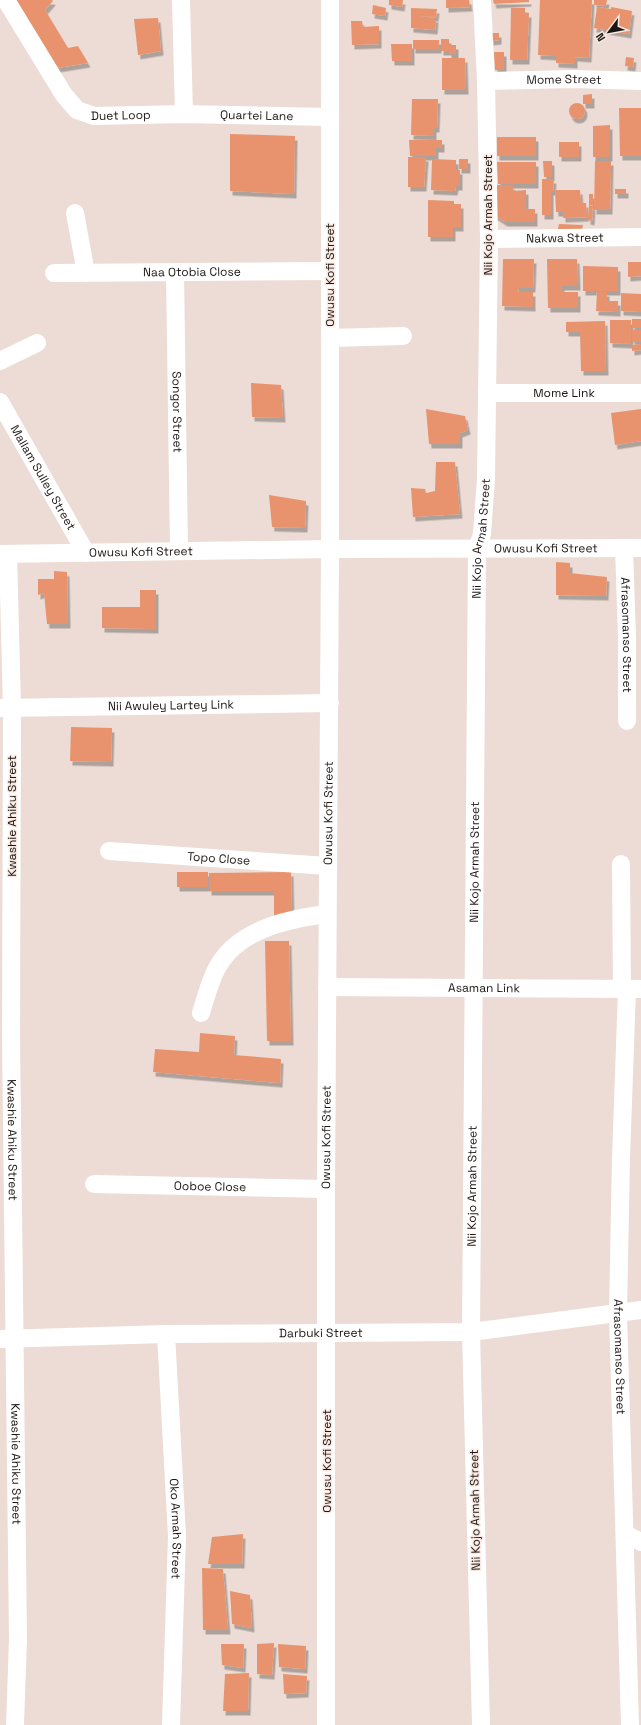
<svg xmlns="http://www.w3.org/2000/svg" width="641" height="1725" viewBox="0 0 641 1725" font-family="'Space Grotesk',sans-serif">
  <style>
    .building { fill: #e8936d; filter: url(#shadow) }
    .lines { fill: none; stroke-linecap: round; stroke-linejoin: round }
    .minor { stroke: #fff; stroke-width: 18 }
    .labels { text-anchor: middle; stroke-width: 3; stroke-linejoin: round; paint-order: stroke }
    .street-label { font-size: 12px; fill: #1b1613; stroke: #f9e9e2 }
  </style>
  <defs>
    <filter id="shadow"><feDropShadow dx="2.5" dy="4.5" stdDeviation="0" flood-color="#0004"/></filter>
  </defs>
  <rect width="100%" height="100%" fill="#ecdcd5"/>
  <g class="building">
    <path d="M16,0H52L53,1L45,10L68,48L78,46L88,63L57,68Z"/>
    <path d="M389,0H403L402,7L389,5Z"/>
    <path d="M446,0H469L470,7L446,8Z"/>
    <path d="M493,0H529V2L494,4Z"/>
    <path d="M540,0H592L589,58L575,57V64L556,63V56L538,55Z"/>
    <path d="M594,0H607L606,6L594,5Z"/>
    <path d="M373,5L386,8L385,16L372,14Z"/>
    <path d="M597,7L611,9V7L632,11L629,34L594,28Z"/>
    <path d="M411,8L437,9L436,17L418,16L436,18L435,30L411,28Z"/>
    <path d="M511,8H525V13H529L527,60H510Z"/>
    <path d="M158,18L161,51L138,55L134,19Z"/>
    <path d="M351,21H362L363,27L379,26V44L352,45Z"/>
    <path d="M491,33H499V40L491,41Z"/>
    <path d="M441,39H449V45H456V54H449V51H441Z"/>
    <rect x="413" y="40" width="26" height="9"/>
    <path d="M391,44H412V61H392Z"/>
    <path d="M494,52H504V70H495Z"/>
    <path d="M626,57L634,58L633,67L625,66Z"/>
    <path d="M442,58H465L466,90H442Z"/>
    <path d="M592,94V104H583V95Z"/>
    <path d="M412,99H438L437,128H434V136L411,135Z"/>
    <circle cx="577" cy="111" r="8"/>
    <path d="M619,108H641V156H620Z"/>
    <path d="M610,125V157H593V126Z"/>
    <path d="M230,134L295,136L294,194L230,191Z"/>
    <rect x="497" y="137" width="39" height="19"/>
    <path d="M409,140H442V148H436V156H410Z"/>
    <rect x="559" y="142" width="20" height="15"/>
    <path d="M408,157H426L424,187H408Z"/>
    <path d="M432,159L456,160V170H460V186H456L455,191L431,190Z"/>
    <rect x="459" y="159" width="9" height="10"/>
    <path d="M543,161H552V177H544Z"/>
    <path d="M595,161H611L610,210H594Z"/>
    <path d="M497,162H536V184H498Z"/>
    <path d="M542,179H554L553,191H551V215H542Z"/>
    <path d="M494,185H513V191L526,190V209H535V222H505L494,215Z"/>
    <rect x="615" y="189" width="11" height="5"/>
    <path d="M555,190H580L581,203H586L587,217L563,218V212H556Z"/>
    <rect x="589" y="194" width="4" height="11"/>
    <path d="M428,200L454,201V204H461V227H453V237H428Z"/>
    <path d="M589,205L593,206L592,221L588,220Z"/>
    <path d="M559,224L583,225L582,230L558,229Z"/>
    <path d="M503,259H534L533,288H519L518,292H533V307L502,306Z"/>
    <path d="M547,259H577L578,286H562V292H578V308H548Z"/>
    <path d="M628,262H641V276L628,277Z"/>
    <path d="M583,266L618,267V291H583Z"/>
    <path d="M597,292H607V301H618V312L596,311Z"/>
    <path d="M621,293L641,294V312L621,311Z"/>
    <rect x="632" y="319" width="9" height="9"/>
    <path d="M610,320H631V344L610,343Z"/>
    <path d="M605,321L606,371H581L580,332H566V322Z"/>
    <rect x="632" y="330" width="9" height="12"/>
    <path d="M641,344V350L632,351V345Z"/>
    <path d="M251,383L281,385L283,418L252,417Z"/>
    <path d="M426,409L465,416L468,430L460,433V444H429Z"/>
    <path d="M641,409V441L615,445L611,413Z"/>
    <path d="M436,462H455L460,514L413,517L411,488L425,489L426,493L435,491Z"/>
    <path d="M269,495L306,501L305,528L272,527Z"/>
    <path d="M556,562L570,563V573L607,577L606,596L556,595Z"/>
    <path d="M54,571L67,572L68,624H47L44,593L38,595V579H54Z"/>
    <path d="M140,590H156V629L102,628V607H140Z"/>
    <path d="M71,727L112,728L111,762L70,761Z"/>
    <rect x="177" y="872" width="31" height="15"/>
    <path d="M291,872L292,915L274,916V891H209V873Z"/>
    <path d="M265,941H289L291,1041H267Z"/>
    <path d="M200,1033L235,1036L234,1055L281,1059L280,1083L153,1072L155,1049L199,1052Z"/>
    <path d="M243,1534L242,1564H208L212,1537Z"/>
    <path d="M202,1568L223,1569L228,1630H203Z"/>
    <path d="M230,1591L250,1595L252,1628L232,1624Z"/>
    <path d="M274,1643L272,1675L257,1674V1644Z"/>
    <path d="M221,1644H244L243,1668L222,1665Z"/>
    <path d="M278,1644L306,1646L305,1669L279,1667Z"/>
    <path d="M249,1673L248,1711H223L225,1674Z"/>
    <path d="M283,1674L307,1676L306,1693L284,1694Z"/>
  </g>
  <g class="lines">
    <g class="minor">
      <path id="s1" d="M6,0L64,95L77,110L94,116L184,114L330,117"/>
      <path d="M181,0L184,114"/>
      <path id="s2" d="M486,81L574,79L641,81"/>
      <path d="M75,213L86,273"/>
      <path id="s3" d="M489,239L641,237"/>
      <path id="s4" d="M54,273L330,271"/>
      <path id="s5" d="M175,273L179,551"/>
      <path d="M330,338L403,336"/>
      <path d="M0,361L37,343"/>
      <path id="s6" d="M487,393H641"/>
      <path id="s7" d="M0,402L86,553"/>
      <path id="s8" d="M624,548L627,637V721"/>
      <path id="s9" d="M0,554L330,549L641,548"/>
      <path id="s10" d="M8,554L12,708L11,1037L18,1639L15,1725"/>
      <path id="s11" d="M1,708L330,703"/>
      <path id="s12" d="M109,851L328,866"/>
      <path d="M621,864L622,989"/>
      <path id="s13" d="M327,987L641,989"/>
      <path id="s14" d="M627,989L621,1158L618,1313L630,1725"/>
      <path d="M201,1013C205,999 209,985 215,972C234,930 287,919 327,914"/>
      <path id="s15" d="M94,1184L326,1189"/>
      <path id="s16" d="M166,1334L177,1536L171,1725"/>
      <path id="s17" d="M0,1339L166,1334L471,1332L641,1310"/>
      <path d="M625,1534L641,1542"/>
      <path id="s18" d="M326,1725V1189L330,549V0"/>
      <path id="s19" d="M481,1725L471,1332L477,549L482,534L486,479L489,239L486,81L482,0"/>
    </g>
  </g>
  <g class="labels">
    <g class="street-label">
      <text dy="4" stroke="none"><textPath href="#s2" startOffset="78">Mome Street</textPath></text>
      <text dy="4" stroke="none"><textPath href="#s1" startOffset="176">Duet Loop</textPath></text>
      <text dy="4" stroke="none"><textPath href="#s1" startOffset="312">Quartei Lane</textPath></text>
      <text transform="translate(488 215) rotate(-90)" y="4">Nii Kojo Armah Street</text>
      <text dy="4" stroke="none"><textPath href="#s3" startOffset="76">Nakwa Street</textPath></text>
      <text dy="4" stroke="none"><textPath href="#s4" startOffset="138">Naa Otobia Close</textPath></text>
      <text transform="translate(330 275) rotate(-90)" y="4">Owusu Kofi Street</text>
      <text dy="4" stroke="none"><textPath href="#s6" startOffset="77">Mome Link</textPath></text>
      <text dy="4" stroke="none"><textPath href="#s5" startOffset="139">Songor Street</textPath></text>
      <text dy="4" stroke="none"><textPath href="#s7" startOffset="87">Mallam Sulley Street</textPath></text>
      <text dy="4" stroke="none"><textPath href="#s19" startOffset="1187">Nii Kojo Armah Street</textPath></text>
      <text dy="4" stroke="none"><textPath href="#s9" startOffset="546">Owusu Kofi Street</textPath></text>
      <text dy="4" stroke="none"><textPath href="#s9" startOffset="141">Owusu Kofi Street</textPath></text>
      <text dy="4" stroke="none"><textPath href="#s8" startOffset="87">Afrasomanso Street</textPath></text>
      <text dy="4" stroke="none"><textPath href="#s11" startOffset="170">Nii Awuley Lartey Link</textPath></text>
      <text dy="4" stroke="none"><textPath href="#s18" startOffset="912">Owusu Kofi Street</textPath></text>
      <text transform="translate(12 816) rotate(-90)" y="4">Kwashie Ahiku Street</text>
      <text dy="4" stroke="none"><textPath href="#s12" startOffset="110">Topo Close</textPath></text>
      <text dy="4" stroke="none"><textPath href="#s19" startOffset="863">Nii Kojo Armah Street</textPath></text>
      <text dy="4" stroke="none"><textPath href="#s13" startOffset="157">Asaman Link</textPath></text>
      <text dy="4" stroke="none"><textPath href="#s18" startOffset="588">Owusu Kofi Street</textPath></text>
      <text dy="4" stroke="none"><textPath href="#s10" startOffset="586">Kwashie Ahiku Street</textPath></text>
      <text dy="4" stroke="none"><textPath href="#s19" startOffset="539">Nii Kojo Armah Street</textPath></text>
      <text dy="4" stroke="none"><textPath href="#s15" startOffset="116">Ooboe Close</textPath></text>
      <text dy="4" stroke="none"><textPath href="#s17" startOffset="321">Darbuki Street</textPath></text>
      <text dy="4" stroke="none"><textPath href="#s14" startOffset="368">Afrasomanso Street</textPath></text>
      <text transform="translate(327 1461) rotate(-90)" y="4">Owusu Kofi Street</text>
      <text dy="4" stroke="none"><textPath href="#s10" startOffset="910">Kwashie Ahiku Street</textPath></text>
      <text transform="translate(475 1510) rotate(-91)" y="4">Nii Kojo Armah Street</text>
      <text dy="4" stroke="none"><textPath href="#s16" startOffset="195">Oko Armah Street</textPath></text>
    </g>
  </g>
  <g transform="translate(609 32) rotate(238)" stroke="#f9e9e2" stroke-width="3" paint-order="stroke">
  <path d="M0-3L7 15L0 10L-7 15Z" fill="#1b1613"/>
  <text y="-6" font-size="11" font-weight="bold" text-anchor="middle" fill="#1b1613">N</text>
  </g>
</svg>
